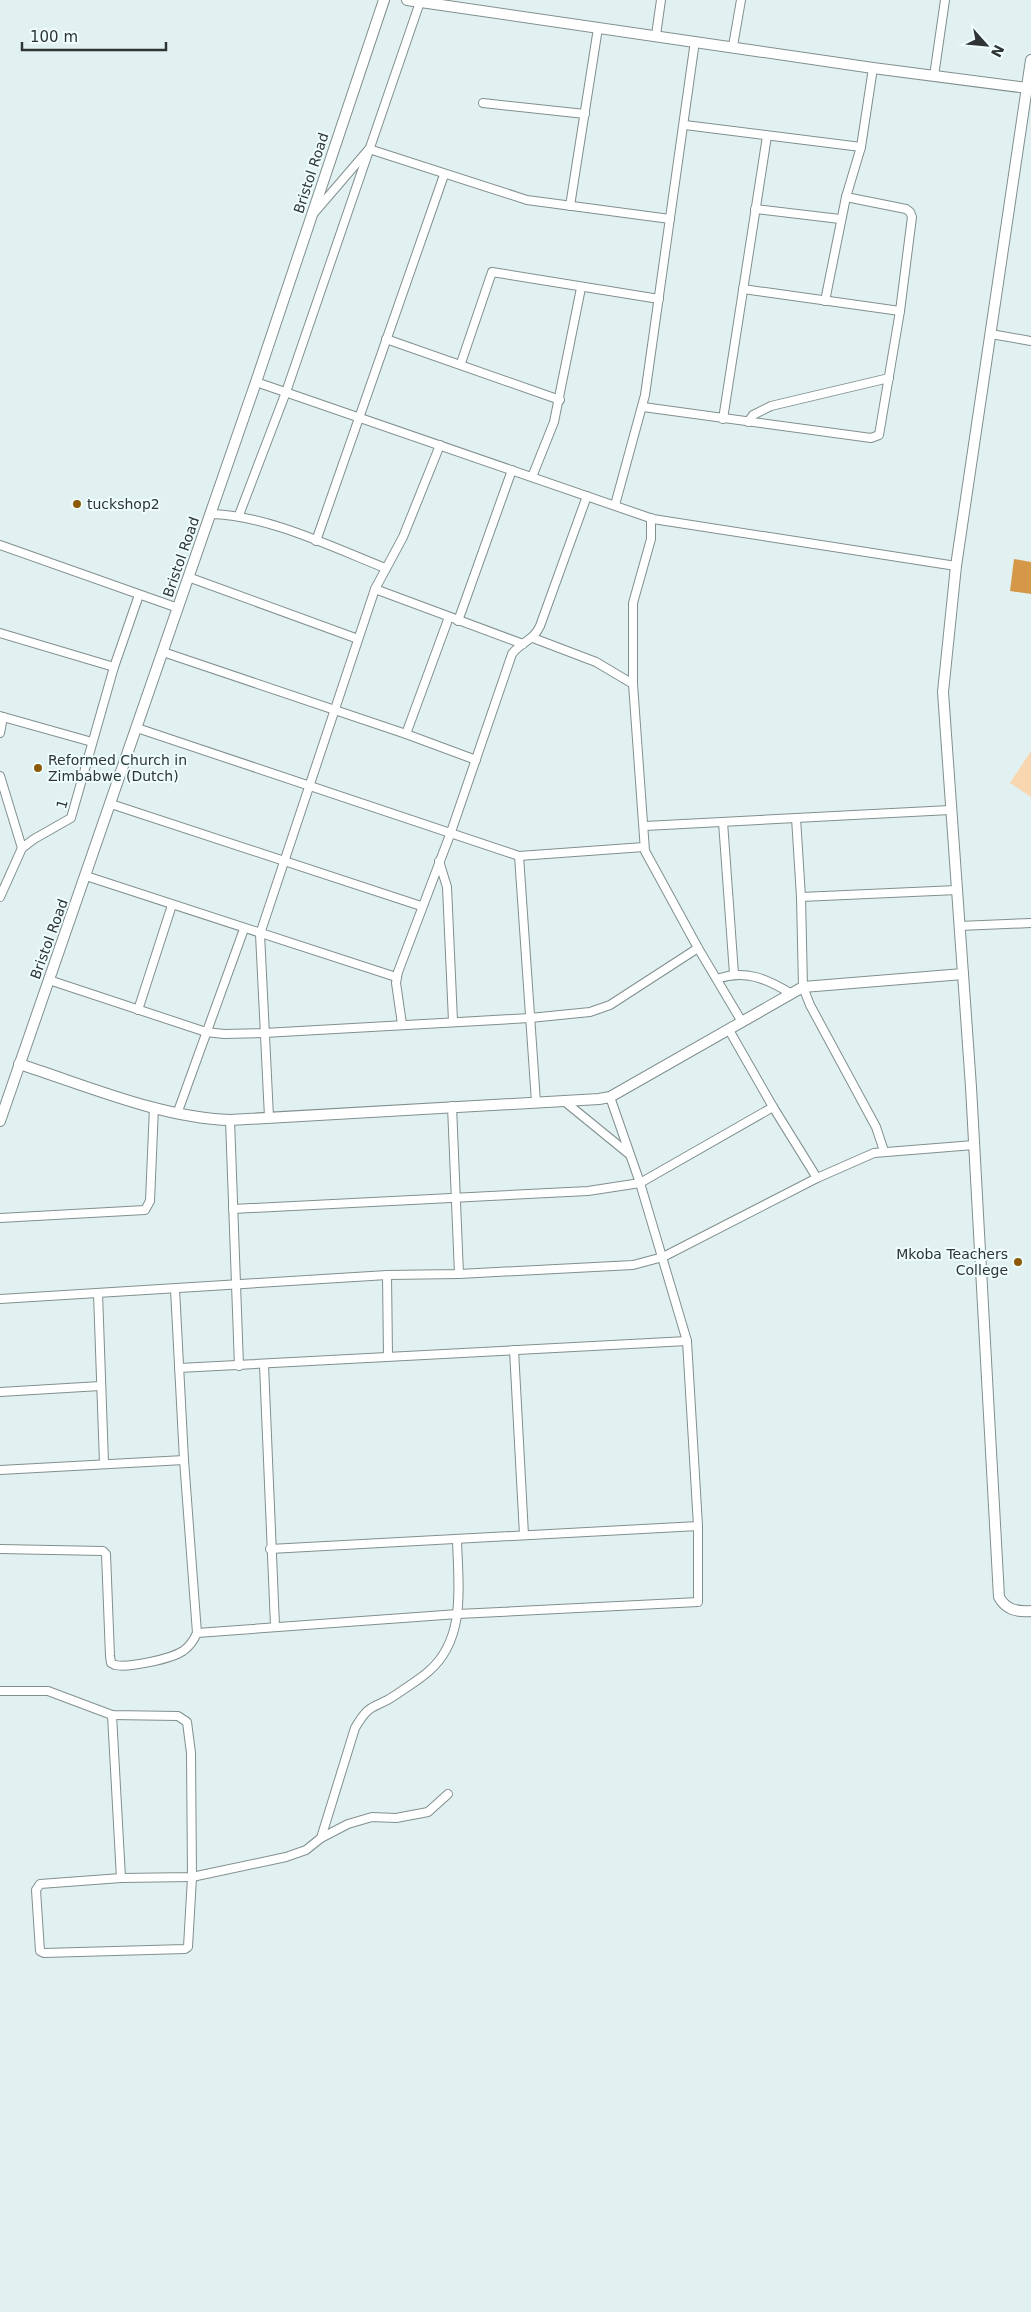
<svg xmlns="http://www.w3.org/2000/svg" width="1031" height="2312" viewBox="0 0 1031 2312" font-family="'DejaVu Sans',sans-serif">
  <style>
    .green { fill: #f8d6af }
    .water { fill: #d59748 }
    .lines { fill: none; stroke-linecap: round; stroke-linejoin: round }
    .minor-casing { stroke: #818f8f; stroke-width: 10 }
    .tertiary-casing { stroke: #818f8f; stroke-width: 12 }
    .minor { stroke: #fff; stroke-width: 8 }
    .tertiary { stroke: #fff; stroke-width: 10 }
    .poi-dot { fill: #8d5b07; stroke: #eefdfd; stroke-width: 2 }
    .labels { text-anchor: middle; stroke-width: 4; stroke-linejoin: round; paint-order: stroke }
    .street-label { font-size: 14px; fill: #2f3434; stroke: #eefdfd }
    .poi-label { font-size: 14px; fill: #2f3434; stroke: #eefdfd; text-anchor: start }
  </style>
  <rect width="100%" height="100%" fill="#e1f0f0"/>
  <path class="green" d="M1031,751V797L1010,783Z"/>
  <path class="water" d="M1014,559L1031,562V594L1010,591Z"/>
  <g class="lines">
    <g class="minor-casing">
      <g id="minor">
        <path d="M656,35L661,0"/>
        <path d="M733,46L741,0"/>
        <path d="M934,76L945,0"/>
        <path d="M483,103L585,114"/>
        <path d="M685,125L861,147"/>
        <path d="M570,206L598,28"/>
        <path d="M755,209L840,219"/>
        <path d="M314,213L369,149L527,200L670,219"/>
        <path d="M743,289L900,311"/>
        <path d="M825,301L846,197"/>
        <path d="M991,334L1031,341"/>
        <path d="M386,339L560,400"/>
        <path d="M461,363L492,272L659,299"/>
        <path d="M256,382L653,519L956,566"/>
        <path d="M643,407L871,438L879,435L900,311L912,217L910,212L906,209L846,197L861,147L873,68"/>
        <path d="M723,419L767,136"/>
        <path d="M748,422L753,415L771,406L889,378"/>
        <path d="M532,477L554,422L581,288"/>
        <path d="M615,505L645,395L695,41"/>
        <path d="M210,514C267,515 332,547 385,568"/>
        <path d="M239,515L286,392L420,2"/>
        <path d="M651,518V539L633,603V684L645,851L698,948L742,1022"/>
        <path d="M316,541L444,175"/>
        <path d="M0,545L178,608"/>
        <path d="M188,577L358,639"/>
        <path d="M375,589L523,644"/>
        <path d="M449,617L406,734L476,760"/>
        <path d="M458,621L512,470"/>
        <path d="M0,633L114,667"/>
        <path d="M533,638L596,662L633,684"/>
        <path d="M163,652L406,734"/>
        <path d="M0,716L92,742"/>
        <path d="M137,728L519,856L644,847"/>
        <path d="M0,733L3,717"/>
        <path d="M0,776L22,848L0,897"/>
        <path d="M111,804L421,906"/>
        <path d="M796,818L801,897L803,987L810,1005L876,1127L884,1151"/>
        <path d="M723,822L734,974"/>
        <path d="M645,826L950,810"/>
        <path d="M22,848L34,839L71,818L114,667L139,595"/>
        <path d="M519,856L536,1102"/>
        <path d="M439,861L447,887L453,1021"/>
        <path d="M86,876L396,977"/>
        <path d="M801,897L957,890"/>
        <path d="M959,926L1031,923"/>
        <path d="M717,979C745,969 767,979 790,993"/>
        <path d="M49,980L206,1032L224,1034L264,1033L530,1018L590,1012L610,1005L698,948"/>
        <path d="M138,1010L172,905"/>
        <path d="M402,1024L396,983L398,972L451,832L512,654C521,642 534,640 540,626L587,496"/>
        <path d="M729,1030L773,1107L817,1178"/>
        <path d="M564,1101L629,1154"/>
        <path d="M452,1106L459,1274"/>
        <path d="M177,1114L244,929"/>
        <path d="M269,1117L260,934L375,589L403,537L440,445"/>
        <path d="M230,1120L239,1366"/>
        <path d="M233,1209L588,1191L640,1183L773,1107"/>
        <path d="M0,1218L145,1210L150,1201L154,1107"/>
        <path d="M387,1275L388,1356"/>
        <path d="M98,1293L104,1463"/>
        <path d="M0,1299L387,1275L459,1274L633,1265L663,1257L817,1178L874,1153L974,1145"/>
        <path d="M514,1350L524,1535"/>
        <path d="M264,1365L275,1626"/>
        <path d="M179,1368L687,1341"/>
        <path d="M0,1392L100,1386"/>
        <path d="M0,1470L184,1460"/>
        <path d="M0,1549L103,1551L106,1554L110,1656L111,1663L115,1665C128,1668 171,1659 183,1651C190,1646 194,1640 197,1633L184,1460L175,1289"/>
        <path d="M270,1549L698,1526"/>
        <path d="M197,1633L458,1614L698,1602V1526L687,1341L640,1183L610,1097"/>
        <path d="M0,1691H48L112,1715L178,1716L187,1722L191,1753L192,1877L188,1947L185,1949L44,1953L40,1951L36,1890L40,1884L121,1878"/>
        <path d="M112,1715L121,1878L192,1877L286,1857L306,1850L321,1838L355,1728C371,1700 375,1710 397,1694C408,1686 419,1680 429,1671C467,1638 458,1584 457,1539"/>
        <path d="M321,1838L348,1824L372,1817L396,1818L428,1812L448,1794"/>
      </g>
    </g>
    <g class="tertiary-casing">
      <g id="tertiary">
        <path d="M407,0L873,68L1027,88"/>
        <path d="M1031,60L956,566L943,692L971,1087L999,1597C1006,1610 1017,1612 1031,1611"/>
        <path d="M19,1064C85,1085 161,1118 230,1120L599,1099L610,1097L803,987L963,974"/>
        <path d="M0,1121L256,382L384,0"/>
      </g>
    </g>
    <use href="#minor" class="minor"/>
    <use href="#tertiary" class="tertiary"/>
  </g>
  <g class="poi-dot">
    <circle cx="77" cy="504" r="5"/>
    <circle cx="38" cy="768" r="5"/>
    <circle cx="1018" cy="1262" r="5"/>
  </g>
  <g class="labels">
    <g class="street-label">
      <text transform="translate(311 173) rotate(-72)" y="5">Bristol Road</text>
      <text transform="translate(181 557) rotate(-71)" y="5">Bristol Road</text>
      <text transform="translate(62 804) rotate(-74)" y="5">1</text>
      <text transform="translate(49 939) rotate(-70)" y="5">Bristol Road</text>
    </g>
    <g class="poi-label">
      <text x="87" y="509">tuckshop2</text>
      <text x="48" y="765">Reformed Church in<tspan x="48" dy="16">Zimbabwe (Dutch)</tspan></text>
      <text x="1008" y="1259" text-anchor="end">Mkoba Teachers<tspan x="1008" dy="16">College</tspan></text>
    </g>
  </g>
  <g transform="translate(986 45) rotate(117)" stroke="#eefdfd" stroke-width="4" paint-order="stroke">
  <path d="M0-4L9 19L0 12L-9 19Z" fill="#2f3434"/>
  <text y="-8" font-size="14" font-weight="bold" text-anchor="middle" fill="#2f3434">N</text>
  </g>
  <path d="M22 42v8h144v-8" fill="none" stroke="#2f3434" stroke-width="2.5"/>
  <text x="30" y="42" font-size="15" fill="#2f3434" stroke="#eefdfd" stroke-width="4" paint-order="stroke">100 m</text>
</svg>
